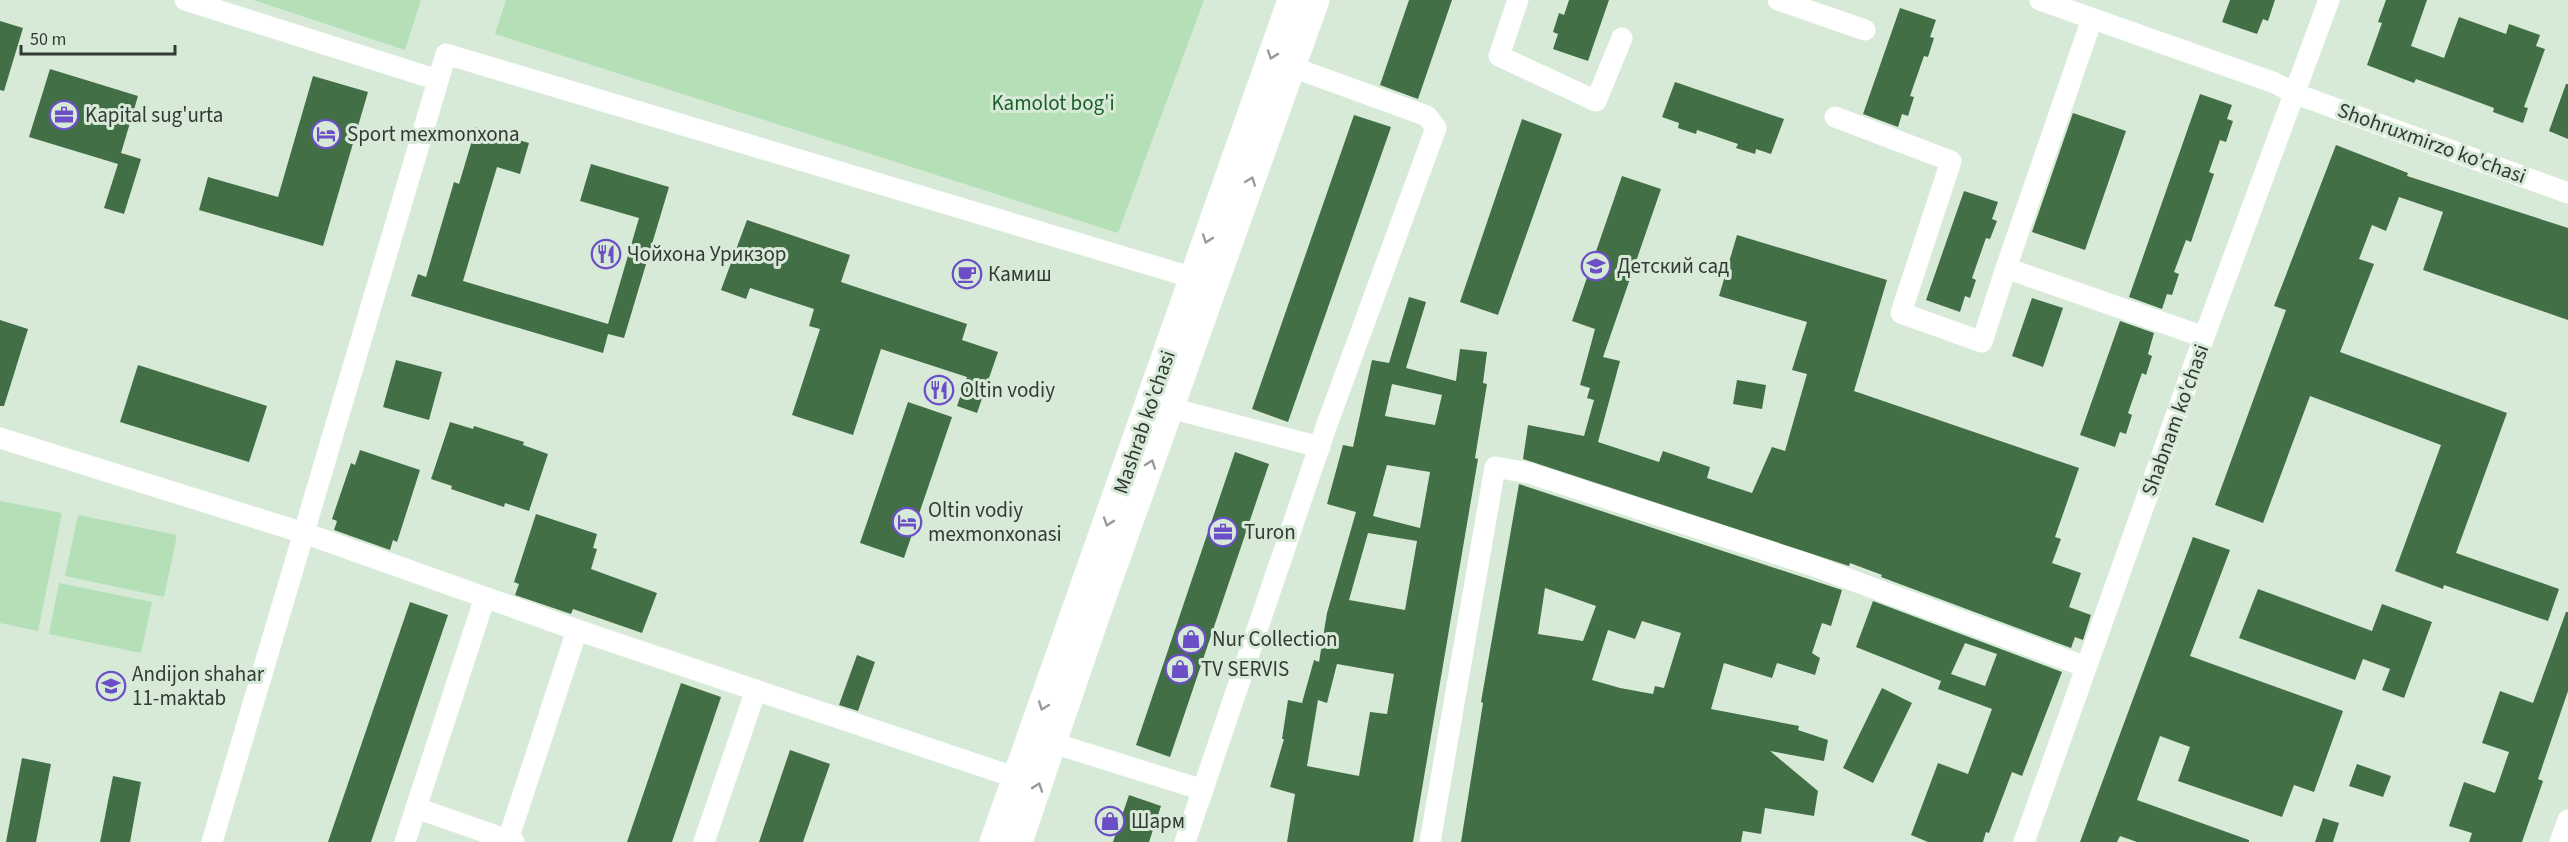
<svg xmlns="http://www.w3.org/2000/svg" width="2568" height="842" viewBox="0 0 2568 842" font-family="'Source Sans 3',sans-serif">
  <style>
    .green { fill: #b5dfb6 }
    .building { fill: #436f46; fill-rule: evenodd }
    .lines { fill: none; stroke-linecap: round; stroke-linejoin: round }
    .minor { stroke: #fff; stroke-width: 21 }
    .major { stroke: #fff; stroke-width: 27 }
    .oneway { stroke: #989c99 }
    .labels { text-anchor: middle; stroke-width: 6; stroke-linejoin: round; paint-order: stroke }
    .park-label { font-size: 21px; fill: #1c5f27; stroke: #d7ead8 }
    .poi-label { font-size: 21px; fill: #323a33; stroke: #d7ead8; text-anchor: start }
    .street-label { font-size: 21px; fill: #323a33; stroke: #d7ead8 }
  </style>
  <rect width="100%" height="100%" fill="#d7ead8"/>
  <g class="green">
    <path d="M253,0H421L405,50Z"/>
    <path d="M506,0H1204L1118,233L495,34Z"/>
    <path d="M0,501L62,513L38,631L0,623Z"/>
    <path d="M78,515L177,535L164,597L65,576Z"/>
    <path d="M59,583L152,602L141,653L49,634Z"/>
  </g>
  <g class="building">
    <path d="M1409,0H1452L1418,99L1380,85Z"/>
    <path d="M1569,0H1609L1588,61L1553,49L1558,34L1553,32L1559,13L1564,15Z"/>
    <path d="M2230,0H2275L2268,21L2263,19L2257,34L2222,22Z"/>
    <path d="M2386,0H2427L2411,46L2444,58L2459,17L2506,34L2509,24L2540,35L2536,46L2545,49L2524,107L2528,108L2523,123L2493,112L2494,108L2416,79L2414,83L2367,65L2382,23L2378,22Z"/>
    <path d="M1900,8L1936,20L1930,37L1934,38L1928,57L1924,56L1910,96L1914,97L1908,116L1902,114L1898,127L1863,114Z"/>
    <path d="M0,21L23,28L4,91L0,90Z"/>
    <path d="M50,69L138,96L121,153L141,159L124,214L104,208L118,164L29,137Z"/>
    <path d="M313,76L368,92L323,246L199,210L208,177L278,197Z"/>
    <path d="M1675,82L1784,119L1771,154L1756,149L1755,154L1736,148L1738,144L1697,130L1696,134L1678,128L1679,123L1662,117Z"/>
    <path d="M2566,84H2568V139L2549,131Z"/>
    <path d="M2200,94L2232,105L2227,119L2233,121L2226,142L2220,140L2209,172L2214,174L2191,242L2186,240L2174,272L2179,274L2172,295L2167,294L2162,309L2129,297Z"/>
    <path d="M2073,113L2126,131L2085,250L2032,232Z"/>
    <path d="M1354,115L1391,127L1288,422L1252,409Z"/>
    <path d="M1522,119L1562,134L1498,315L1460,302Z"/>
    <path d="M476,127L529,143L520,174L497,167L463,281L608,324L639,218L580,201L591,164L669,187L624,338L608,334L603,353L411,296L418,274L426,277L454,182L459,184Z"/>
    <path d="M2336,145L2408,173L2407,176L2568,228V320L2423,270L2443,212L2399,197L2386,231L2372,225L2359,259L2374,264L2340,352L2507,413L2456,553L2559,589L2548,621L2444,585L2443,589L2395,571L2441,445L2310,396L2263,523L2215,505L2286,310L2274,306Z"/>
    <path d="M1622,176L1661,189L1603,357L1620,361L1598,442L1659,462L1663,451L1710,467L1707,478L1752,493L1772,447L1785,451L1807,374L1792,370L1807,322L1719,296L1737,235L1887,280L1854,391L2079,468L2055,537L2061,539L2052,563L2081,573L2069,607L2091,615L2083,640L2075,637L2071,648L1881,577L1882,575L1850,563L1849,566L1523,459L1528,425L1584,436L1594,400L1587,398L1590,388L1580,385L1595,329L1572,321Z"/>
    <path d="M1964,191L1998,202L1992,219L1997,221L1990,239L1986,238L1972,278L1976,280L1970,298L1965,296L1960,312L1926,300Z"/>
    <path d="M747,220L850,255L841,282L967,324L962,340L998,352L977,413L957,406L967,377L881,349L853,435L792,415L820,329L809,326L814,309L750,288L746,299L721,290Z"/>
    <path d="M1409,297L1426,302L1406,368L1456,381L1460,349L1487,352L1483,383L1487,384L1475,458L1478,459L1413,842H1287L1295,794L1270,787L1284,739H1282L1288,700L1302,703L1314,660L1319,662L1327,613L1356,512L1327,504L1343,445L1353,447L1372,360L1389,363ZM1392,384L1442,395L1435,425L1385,416ZM1387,465L1430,472L1420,528L1373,516ZM1368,533L1417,541L1405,610L1349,600ZM1337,664L1394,674L1387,714L1370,712L1359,776L1307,766L1318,700L1327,703Z"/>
    <path d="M2032,298L2063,308L2043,367L2012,356Z"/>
    <path d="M0,320L28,329L4,406H0Z"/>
    <path d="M2120,321L2154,333L2148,354L2152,356L2146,375L2142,373L2128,413L2132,415L2126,434L2120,432L2115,447L2080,435Z"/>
    <path d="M396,360L442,372L429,420L383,407Z"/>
    <path d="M138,365L267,406L249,462L120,422Z"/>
    <path d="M1737,380L1766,385L1762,409L1733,404Z"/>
    <path d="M908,402L952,417L904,558L860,543Z"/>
    <path d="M450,422L473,429L474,426L524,442L523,445L548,454L529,511L505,503L504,507L451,489L452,486L431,479Z"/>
    <path d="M360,450L420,470L397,542L393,540L390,550L334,530L337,521L332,519L351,463L355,465Z"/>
    <path d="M1235,452L1269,464L1170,757L1136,745Z"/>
    <path d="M1519,484L1842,590L1831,626L1822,623L1812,653L1820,658L1815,675L1777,663L1772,678L1724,663L1711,709L1799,726L1798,730L1828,740L1824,761L1770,751L1818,791L1814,816L1765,808L1761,834L1743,831L1741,842H1461L1483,703L1481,702ZM1545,588L1596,606L1583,641L1538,634ZM1642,621L1681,633L1664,688L1655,686L1653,694L1620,688L1592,680L1608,630L1635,639Z"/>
    <path d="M536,514L597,534L593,548L597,549L591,569L657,593L642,633L573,609L571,614L515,595L519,584L514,582Z"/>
    <path d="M2193,537L2230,550L2190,656L2343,711L2314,792L2294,785L2282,817L2178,781L2190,747L2160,736L2137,800L2249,840V842H2137L2120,836L2117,842H2080Z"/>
    <path d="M2258,589L2372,631L2382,604L2432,622L2404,698L2382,690L2390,669L2363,659L2355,680L2239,638Z"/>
    <path d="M1873,601L2062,672L2022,776L2012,772L1989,833L1986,832L1983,842H1928L1911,835L1938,763L1968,774L1992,709L1938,689L1941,681L1856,647ZM1965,643L1997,654L1985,686L1951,674Z"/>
    <path d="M410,602L448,615L371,842H328Z"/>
    <path d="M2566,612H2568V691L2538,779L2543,781L2522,842H2469L2472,833L2449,826L2464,782L2495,793L2509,752L2482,743L2500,691L2533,703Z"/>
    <path d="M857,655L875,662L858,711L839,705Z"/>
    <path d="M681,683L721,697L672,842H627Z"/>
    <path d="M1882,688L1912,703L1873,783L1843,768Z"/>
    <path d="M790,750L830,764L803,842H759Z"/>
    <path d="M22,758L51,764L36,842H6Z"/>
    <path d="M2357,764L2391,776L2383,797L2349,786Z"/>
    <path d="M113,776L141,782L130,842H100Z"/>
    <path d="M1129,795L1161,806L1149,842H1113Z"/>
    <path d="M2323,818L2339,823L2333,842H2315Z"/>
  </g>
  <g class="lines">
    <g class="minor">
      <path d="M185,0L438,80"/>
      <path d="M1518,0L1499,56L1596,101L1622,38"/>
      <path d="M1778,0L1865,30"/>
      <path d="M2040,0L2275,83L2296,94L2568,193"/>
      <path d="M2092,19L2006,268L2204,337"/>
      <path d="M1835,117L1951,161L1901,313L1982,342L2006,268"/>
      <path d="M1170,408L1320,447"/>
      <path d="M0,438L304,533L577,630L1017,778"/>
      <path d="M485,597L416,808L514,842"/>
      <path d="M1053,743L1203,790"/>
      <path d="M508,840L577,630"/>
      <path d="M212,842L446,54L1194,278"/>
      <path d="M405,842L416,808"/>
      <path d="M704,842L756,690"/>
      <path d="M1185,842L1326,427L1436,128L1427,116L1292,67"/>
      <path d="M1430,842L1495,467L1529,473L1811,565L2086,667"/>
      <path d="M2024,842L2204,337L2329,0"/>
      <path d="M2560,842L2568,820"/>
    </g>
    <g class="major">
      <path d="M993,842L1291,0"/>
      <path d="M1019,842L1099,608L1316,0"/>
    </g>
  </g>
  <defs><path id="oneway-chevron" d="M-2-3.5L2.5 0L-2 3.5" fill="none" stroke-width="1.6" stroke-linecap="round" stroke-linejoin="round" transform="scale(1.5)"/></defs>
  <g class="oneway">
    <use href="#oneway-chevron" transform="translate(1272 55) rotate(109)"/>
    <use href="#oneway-chevron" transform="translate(1251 181) rotate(-70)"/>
    <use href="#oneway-chevron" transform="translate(1207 239) rotate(109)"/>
    <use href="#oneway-chevron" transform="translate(1151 464) rotate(-70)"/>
    <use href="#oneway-chevron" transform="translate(1108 522) rotate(109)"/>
    <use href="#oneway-chevron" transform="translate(1043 706) rotate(110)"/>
    <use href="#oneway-chevron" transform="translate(1038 787) rotate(-71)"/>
  </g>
  <defs>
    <g id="office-ring" transform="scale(1.5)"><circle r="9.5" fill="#d7ead8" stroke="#6c4ec7" stroke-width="1.5"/><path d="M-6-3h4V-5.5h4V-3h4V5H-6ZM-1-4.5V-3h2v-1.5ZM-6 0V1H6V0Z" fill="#6c4ec7"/></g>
    <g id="hotel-ring" transform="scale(1.5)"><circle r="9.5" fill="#d7ead8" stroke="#6c4ec7" stroke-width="1.5"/><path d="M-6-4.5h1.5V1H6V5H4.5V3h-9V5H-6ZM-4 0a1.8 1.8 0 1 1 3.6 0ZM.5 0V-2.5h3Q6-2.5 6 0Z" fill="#6c4ec7"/></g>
    <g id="restaurant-ring" transform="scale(1.5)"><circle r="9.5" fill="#d7ead8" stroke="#6c4ec7" stroke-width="1.5"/><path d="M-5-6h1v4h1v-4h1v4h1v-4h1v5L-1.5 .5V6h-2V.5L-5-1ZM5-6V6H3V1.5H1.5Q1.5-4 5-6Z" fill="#6c4ec7"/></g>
    <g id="school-ring" transform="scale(1.5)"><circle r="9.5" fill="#d7ead8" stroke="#6c4ec7" stroke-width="1.5"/><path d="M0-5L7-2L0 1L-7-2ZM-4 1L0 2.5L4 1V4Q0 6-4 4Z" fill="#6c4ec7"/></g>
    <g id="cafe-ring" transform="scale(1.5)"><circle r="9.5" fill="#d7ead8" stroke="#6c4ec7" stroke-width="1.5"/><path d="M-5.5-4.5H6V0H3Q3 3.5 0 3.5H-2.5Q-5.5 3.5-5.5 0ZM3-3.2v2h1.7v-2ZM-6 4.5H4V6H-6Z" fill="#6c4ec7"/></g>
    <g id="shop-ring" transform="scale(1.5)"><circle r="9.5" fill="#d7ead8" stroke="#6c4ec7" stroke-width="1.5"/><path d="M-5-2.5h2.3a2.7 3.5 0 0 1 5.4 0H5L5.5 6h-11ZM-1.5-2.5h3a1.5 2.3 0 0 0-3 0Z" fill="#6c4ec7"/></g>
  </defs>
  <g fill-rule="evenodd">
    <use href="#office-ring" x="64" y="115"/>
    <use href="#hotel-ring" x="326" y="134"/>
    <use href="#restaurant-ring" x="606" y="254"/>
    <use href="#school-ring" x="1596" y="266"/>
    <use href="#cafe-ring" x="967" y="274"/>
    <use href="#restaurant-ring" x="939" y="390"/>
    <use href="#hotel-ring" x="907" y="522"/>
    <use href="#office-ring" x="1223" y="532"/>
    <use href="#shop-ring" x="1191" y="639"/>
    <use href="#shop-ring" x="1180" y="669"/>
    <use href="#school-ring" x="111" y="686"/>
    <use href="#shop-ring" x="1110" y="821"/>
  </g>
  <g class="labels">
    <g class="park-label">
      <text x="1053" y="110">Kamolot bog'i</text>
    </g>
    <g class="poi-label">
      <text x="85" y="122">Kapital sug'urta</text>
      <text x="347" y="141">Sport mexmonxona</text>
      <text x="627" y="261">Чойхона Урикзор</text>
      <text x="1617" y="273">Детский сад</text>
      <text x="988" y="281">Камиш</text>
      <text x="960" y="397">Oltin vodiy</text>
      <text x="928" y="517">Oltin vodiy<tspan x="928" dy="24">mexmonxonasi</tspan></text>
      <text x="1244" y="539">Turon</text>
      <text x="1212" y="646">Nur Collection</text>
      <text x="1201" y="676">TV SERVIS</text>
      <text x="132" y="681">Andijon shahar<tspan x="132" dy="24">11-maktab</tspan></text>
      <text x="1131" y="828">Шарм</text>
    </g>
    <g class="street-label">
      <text transform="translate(2432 143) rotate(20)" y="7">Shohruxmirzo ko'chasi</text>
      <text transform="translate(2175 420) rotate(-70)" y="7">Shabnam ko'chasi</text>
      <text transform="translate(1144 422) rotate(-71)" y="7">Mashrab ko'chasi</text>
    </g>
  </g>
  <path d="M21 45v9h154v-9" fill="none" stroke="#323a33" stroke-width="3"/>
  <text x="30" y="45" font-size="18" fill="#323a33" stroke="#d7ead8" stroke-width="4.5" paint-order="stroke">50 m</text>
</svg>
